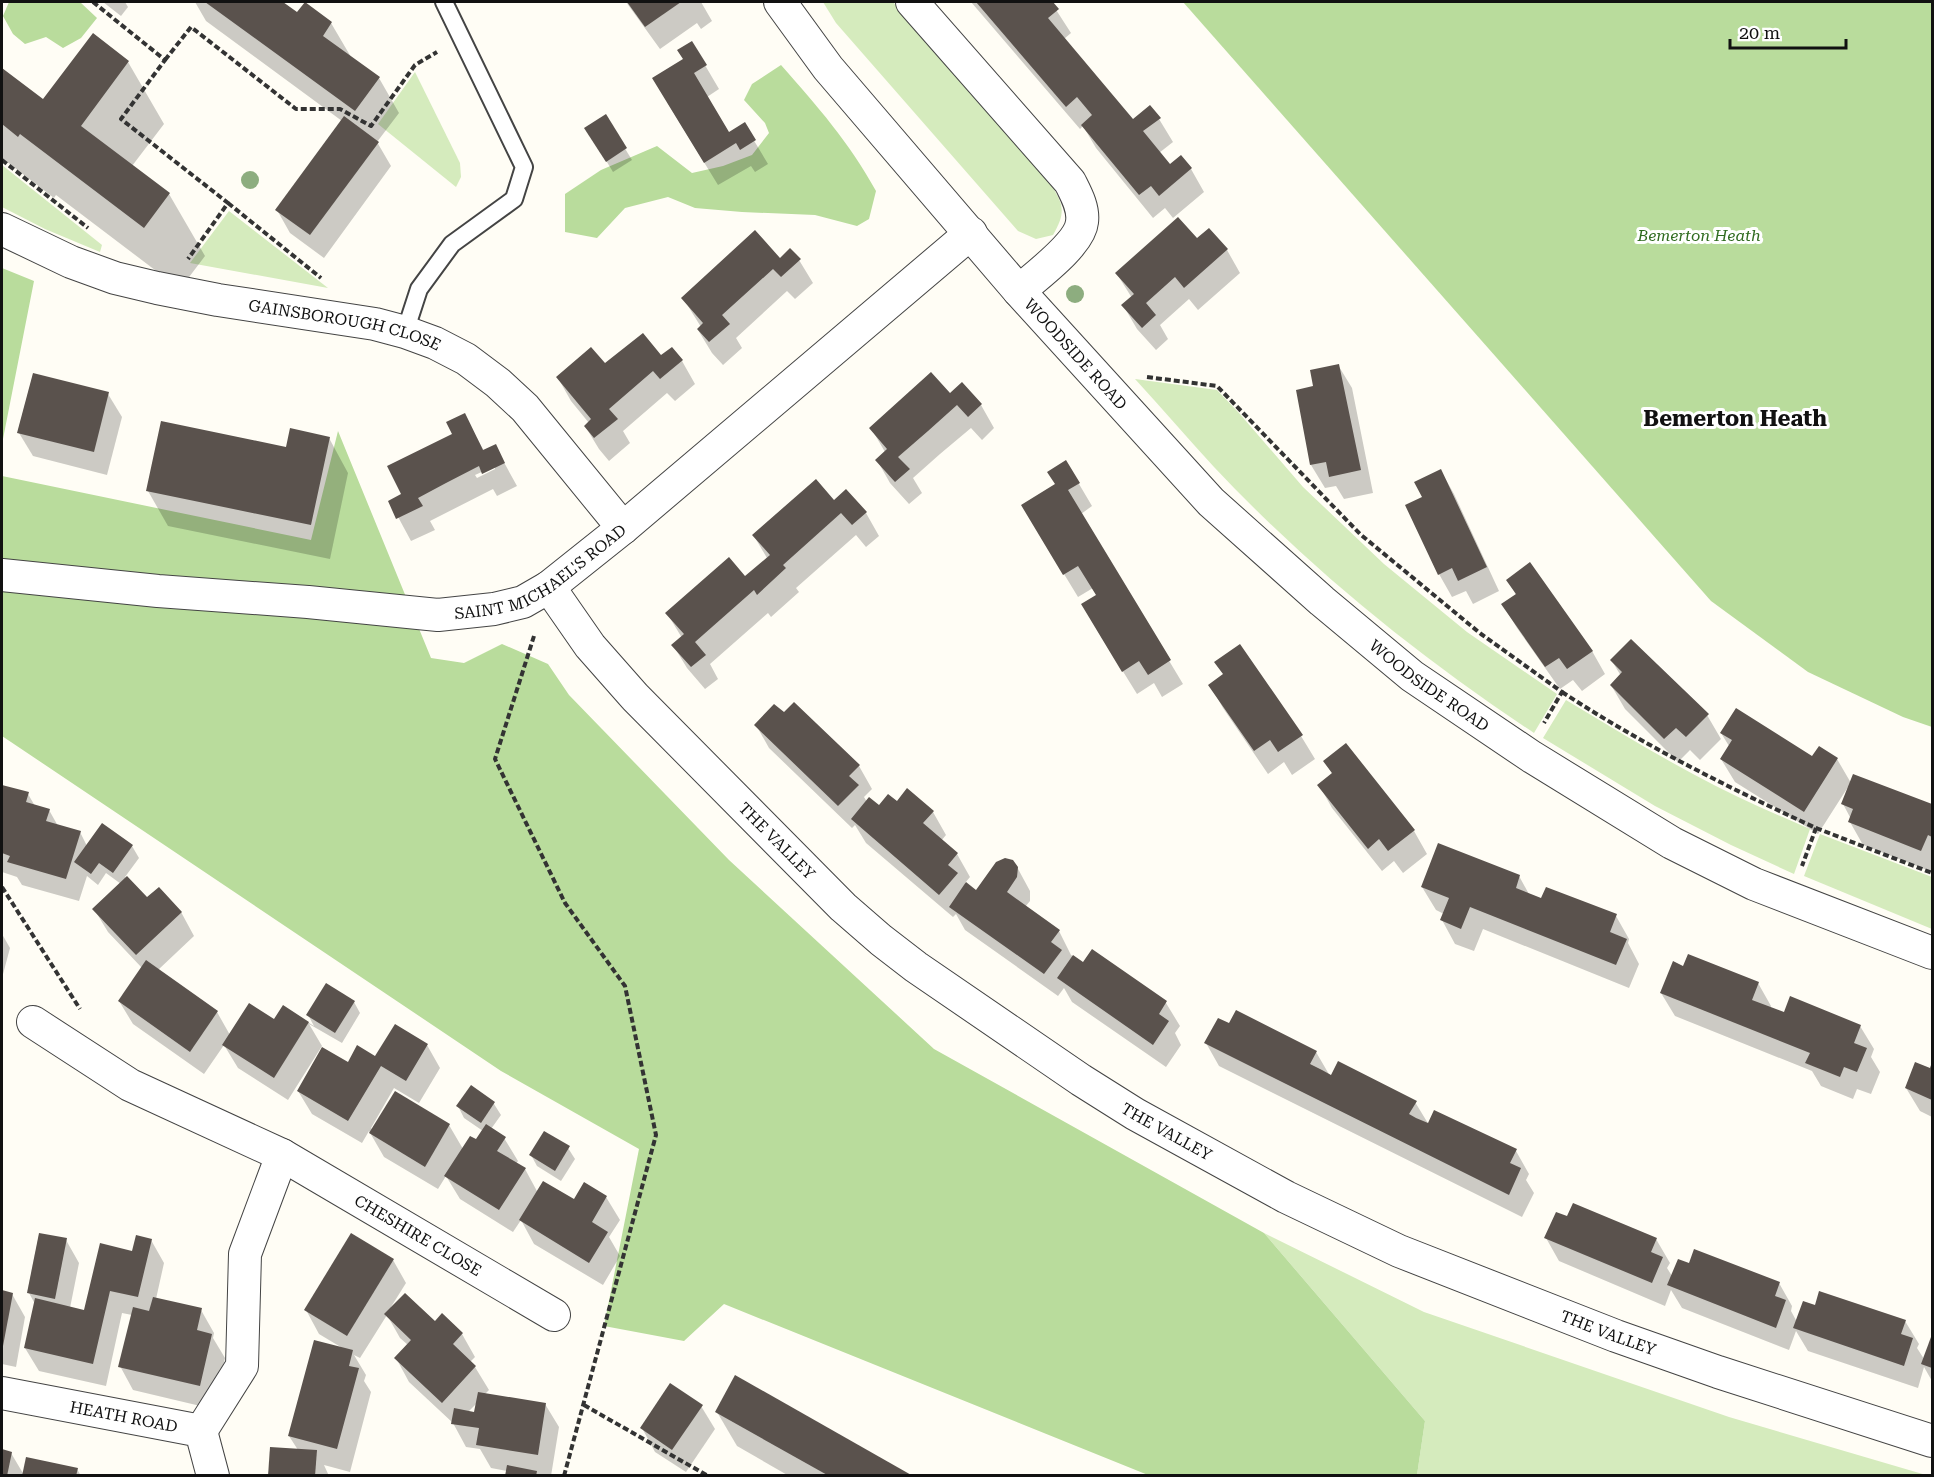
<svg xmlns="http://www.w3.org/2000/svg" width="1934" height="1477" viewBox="0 0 1934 1477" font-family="'Roboto Serif',serif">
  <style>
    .green { fill: #d5ebbd }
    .forest { fill: #b9dc9c }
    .shadow { fill: #0003; fill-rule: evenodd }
    .building { fill: #5a524d }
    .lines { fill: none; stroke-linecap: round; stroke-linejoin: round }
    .service-casing { stroke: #444; stroke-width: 20 }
    .minor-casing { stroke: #444; stroke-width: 34 }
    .path { stroke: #333; stroke-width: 4; stroke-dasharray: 6 3; stroke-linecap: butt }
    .service { stroke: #fff; stroke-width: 16 }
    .minor { stroke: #fff; stroke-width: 32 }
    .tree { fill: #8dad7f }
    .labels { text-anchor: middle; stroke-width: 6; stroke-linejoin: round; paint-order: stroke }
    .park-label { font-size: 16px; font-style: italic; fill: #2f6b1f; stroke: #fff }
    .street-label { font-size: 16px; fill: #111; stroke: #fff }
    .district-label { font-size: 22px; font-weight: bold; fill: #111; stroke: #fff }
  </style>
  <rect width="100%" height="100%" fill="#fffdf5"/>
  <g class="green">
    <path d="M823,2H893L1050,183C1064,205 1066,212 1053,235L1036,239L1018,231L836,23Z"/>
    <path d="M415,72L460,163L461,177L456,187L378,124Z"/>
    <path d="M2,165L102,245L100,252L45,229L2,207Z"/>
    <path d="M229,211L328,288L190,263Z"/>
    <path d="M1135,379L1217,390L1239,413L1303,487L1384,564L1467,632L1557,694L1534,733C1419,657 1309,568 1214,467C1187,438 1162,408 1135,379Z"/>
    <path d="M1566,700C1608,725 1650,751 1693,774C1731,795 1771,812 1810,829L1794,874L1731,845L1655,806L1543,738Z"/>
    <path d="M1820,834L1932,877V929L1804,876Z"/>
    <path d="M1264,1233L1424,1312L1729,1417L1926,1475H1417L1425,1421Z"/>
  </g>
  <g class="forest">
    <path d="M9,2H80L97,18L81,38L63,48L46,37L25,44L13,34L3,16Z"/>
    <path d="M1183,2H1932V727L1903,717L1808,672L1711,601Z"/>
    <path d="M781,65C818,107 849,142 876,191L869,219L857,226L815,215L742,212L695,208L668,197L625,208L597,238L565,232V194L601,170L657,146L692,173L723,166L752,155L769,133L765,123L744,100L752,84Z"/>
    <path d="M2,268L34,281L3,439L2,466Z"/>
    <path d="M338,431L431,658L464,663L502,644L548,664L569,695L729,860L934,1049L1264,1233L1425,1421L1417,1475H1148L724,1304L684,1341L604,1326L639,1149L501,1071L2,736V476L311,540Z"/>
  </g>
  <g class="shadow">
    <path d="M103,2H125L128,7L121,16Z"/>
    <path d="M195,2H280L297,14L331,23L351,57L379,78L399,113L377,142L391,166L324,258L290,233L277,210L342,121L206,21Z"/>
    <path d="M626,2H701L712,21L701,29L697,23L660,49Z"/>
    <path d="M971,2H1051L1071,33L1064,39L1132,121L1159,119L1173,142L1159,153L1170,166L1191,169L1204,192L1173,218L1165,208L1153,218L1096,148L1083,126L1080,129Z"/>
    <path d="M93,35L128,62L164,124L132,166L169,194L205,256L180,289L56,195L54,198L2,158V70L43,102Z"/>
    <path d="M692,43L719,89L707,97L729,134L744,124L768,164L755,172L751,166L718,185L667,102Z"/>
    <path d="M605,116L632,160L613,172L593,139Z"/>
    <path d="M1196,241L1227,250L1240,273L1198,310L1189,299L1160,325L1168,339L1156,350L1137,329L1123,305L1132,298L1117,274Z"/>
    <path d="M780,260H799L813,283L795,299L787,291L736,338L742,348L723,365L712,353L698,330L701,327L683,298Z"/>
    <path d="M672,349L682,361L695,384L675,401L667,393L623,431L630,443L609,461L599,449L585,426L589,423L571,401L558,378L605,365L661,357Z"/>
    <path d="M1338,365L1352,388L1373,493L1344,499L1336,486L1325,488L1311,465L1315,387Z"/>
    <path d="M962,384L981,405L994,428L982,440L971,428L940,454L913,478L922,493L909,504L890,483L877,460L885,452L871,428L950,395Z"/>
    <path d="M108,394L122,417L107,475L33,456L19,433Z"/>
    <path d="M329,438L348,473L330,559L168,526L148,491Z"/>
    <path d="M477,438L484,451L495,446L517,486L497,496L493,489L430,521L435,530L411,541L390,502L403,495ZM495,466V469L477,478L475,475Z"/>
    <path d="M1066,462L1092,506L1081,514L1183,684L1162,697L1154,683L1137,694L1096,628L1097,596L1093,588L1078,597L1036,528Z"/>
    <path d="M1441,471L1454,494L1499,591L1473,604L1466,591L1452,597L1439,574L1424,498Z"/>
    <path d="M834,503L866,513L879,536L866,547L856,535L796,588L799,592L771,617L768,613L710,664L718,679L705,689L687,668L673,645L682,638L667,613L745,578L767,558L754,536Z"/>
    <path d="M1508,580L1592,651L1605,674L1582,691L1573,680L1560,689L1517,628L1503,605L1516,595Z"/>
    <path d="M1240,646L1301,736L1315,759L1292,775L1284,762L1268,774L1223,708L1210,685L1224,675Z"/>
    <path d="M1612,661L1707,715L1721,739L1700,760L1690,750L1678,762L1625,709L1611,685L1621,676Z"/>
    <path d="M756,725L859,766L872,789L864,797L867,802L879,808L897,803L933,812L946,835L941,841L957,854L970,877L965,883L977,892L1017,867L1030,891V901L1025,907L1059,931L1071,955L1084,964L1093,951L1166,1003L1180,1026L1175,1033L1181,1045L1166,1067L1072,1002L1064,988L1058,996L965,930L956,914L953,917L866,843L855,825L852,828L769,748Z"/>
    <path d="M1721,733L1813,759H1837L1851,783L1853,776L1932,807V872L1863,845L1850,822L1851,819L1843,804L1849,788L1848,787L1818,834L1735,782L1721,759L1729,746Z"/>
    <path d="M1325,762L1414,831L1427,854L1403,873L1394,861L1382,871L1332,808L1319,785L1333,775Z"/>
    <path d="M2,786L28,794L35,806L49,810L58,826L80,832L87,846L102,825L132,846L139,858L125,877L147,900L181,912L194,936L158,970L217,1012L230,1035L275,1021L283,1007L314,1026L308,1015L354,1002L360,1013L342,1043L309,1024L322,1046L288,1100L238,1068L224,1045L204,1074L133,1024L119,1001L142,968L108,932L94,909L121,884L106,873L98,885L87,876L79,901L22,885L17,877L2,872Z"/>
    <path d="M1519,876L1530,896L1616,916L1629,939L1628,943L1639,964L1629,988L1483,929L1474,951L1455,944L1442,920L1444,914L1436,910L1422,887Z"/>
    <path d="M2,934L10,948L2,978Z"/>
    <path d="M1684,968L1758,983L1771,1006L1770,1009L1784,1014L1860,1026L1874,1049L1871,1057L1880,1072L1871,1094L1857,1089L1853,1099L1821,1086L1812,1071L1675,1016L1661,993Z"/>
    <path d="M1230,1025L1316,1052L1330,1076L1415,1102L1429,1125L1516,1151L1529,1174L1526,1180L1534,1193L1522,1217L1219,1066L1206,1043Z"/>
    <path d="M427,1045L440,1068L419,1103L394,1088L371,1128L373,1130L449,1125L463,1149L477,1141L483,1131L464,1118L458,1106L471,1088L494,1104L501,1115L491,1129L504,1138L518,1161L516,1164L525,1169L538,1193L574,1201L606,1197L620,1220L609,1237L620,1256L603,1285L534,1244L521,1220L513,1232L460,1199L446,1176L438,1189L384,1157L369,1131L362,1143L312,1114L298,1091L348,1064Z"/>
    <path d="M1932,1066V1117L1920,1111L1906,1088L1931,1070Z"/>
    <path d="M568,1148L575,1159L561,1181L537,1166L531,1155Z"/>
    <path d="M1546,1238L1656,1239L1670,1263L1667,1268L1672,1276L1690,1265L1779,1283L1792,1306L1791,1311L1797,1322L1905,1321L1919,1344L1917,1348L1924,1359L1932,1339V1381L1924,1367L1918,1388L1808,1351L1796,1331L1789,1350L1682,1308L1671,1290L1665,1306L1559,1261Z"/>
    <path d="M66,1240L79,1263L70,1308L85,1311L133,1253L151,1240L164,1263L156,1299L201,1310L214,1333L213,1338L225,1358L213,1409L133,1390L120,1366L132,1315L122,1313L106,1386L39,1371L25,1348L35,1304L29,1293Z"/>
    <path d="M393,1260L406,1283L391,1307L462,1334L475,1357L470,1362L475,1367L489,1390L484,1395L545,1404L559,1427L551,1476H506L507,1471L491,1468L480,1449L466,1447L453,1423L409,1382L396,1358L408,1345L400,1338L387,1315L360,1358L354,1355L366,1375L364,1381L371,1392L350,1472L324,1465L329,1476H269L298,1450L289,1436L344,1349L319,1334L306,1310ZM478,1402L475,1413L468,1412Z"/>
    <path d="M2,1292L12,1294L25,1317L16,1367L2,1364Z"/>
    <path d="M701,1406L715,1429L686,1472L655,1452L642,1428Z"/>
    <path d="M717,1412L910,1476H789L737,1446Z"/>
    <path d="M2,1451L11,1453L24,1475L77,1469L81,1476H2Z"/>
  </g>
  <g class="building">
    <path d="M205,2H283L297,12L305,2L332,22L323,36L380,77L355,111Z"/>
    <path d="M627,2H681L645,27Z"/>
    <path d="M976,2H1053L1059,9L1048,18L1133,119L1150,105L1161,118L1143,131L1170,164L1181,155L1192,168L1159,196L1151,186L1139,195L1081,125L1092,115L1077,97L1066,107Z"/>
    <path d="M93,33L129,61L81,126L170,193L144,228L20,134L18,137L2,124V68L43,99Z"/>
    <path d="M692,41L707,65L694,73L729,132L745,122L756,140L740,150L736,143L704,163L652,78L683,59L677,50Z"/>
    <path d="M606,114L627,148L606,162L584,128Z"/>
    <path d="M344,116L379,142L310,235L275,210Z"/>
    <path d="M1178,217L1197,238L1209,228L1228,249L1184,288L1175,277L1146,303L1156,315L1142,328L1121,305L1134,294L1115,273Z"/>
    <path d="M755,230L780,258L790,248L801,259L781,277L773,269L722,315L730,324L709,342L697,329L703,323L681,298Z"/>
    <path d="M643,333L661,355L672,347L683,360L660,379L653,371L609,409L618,419L594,438L584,426L591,419L556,377L591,347L605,363Z"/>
    <path d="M1339,364L1361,470L1329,477L1326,462L1310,465L1296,390L1313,386L1310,370Z"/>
    <path d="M931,372L950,393L962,382L982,404L968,417L957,405L928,431L898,457L910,469L895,482L875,460L887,449L869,428Z"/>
    <path d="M33,373L109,392L94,452L17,433Z"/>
    <path d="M465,413L483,450L496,444L505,463L482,474L479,466L446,483L418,498L423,506L396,519L388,501L401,494L387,466L452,434L446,422Z"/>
    <path d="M161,421L286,447L290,428L330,437L311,525L146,491Z"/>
    <path d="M1066,460L1080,483L1068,490L1171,660L1148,675L1139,661L1122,672L1081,604L1096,595L1078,566L1063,575L1021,505L1055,484L1047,472Z"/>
    <path d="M1441,469L1487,567L1458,581L1452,568L1438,575L1405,505L1422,497L1414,482Z"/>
    <path d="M816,479L834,500L846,489L867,512L852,525L841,513L783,565L786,568L757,595L754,590L695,642L706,655L691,667L671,645L684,634L665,613L729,557L745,576L770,555L752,535Z"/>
    <path d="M1530,562L1593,651L1567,669L1559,658L1545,667L1501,604L1516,594L1506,580Z"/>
    <path d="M1631,639L1709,714L1686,737L1676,728L1664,739L1610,685L1622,672L1610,660Z"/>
    <path d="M1240,644L1303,735L1278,752L1270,740L1254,751L1208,685L1223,674L1214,662Z"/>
    <path d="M794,702L860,765L849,776L859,785L838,806L754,725L774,704L784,712Z"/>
    <path d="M1736,708L1812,756L1819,746L1838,758L1804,812L1720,759L1732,740L1720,733Z"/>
    <path d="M1346,743L1415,830L1388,851L1379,839L1368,849L1317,785L1332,773L1323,761Z"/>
    <path d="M1853,774L1932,804V837L1928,835L1921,851L1848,822L1853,809L1841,804Z"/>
    <path d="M2,785L29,792L26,802L50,809L46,821L81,831L66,879L7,862L10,856L2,853Z"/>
    <path d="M907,788L934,811L923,823L958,853L948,865L958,873L939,895L851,819L869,797L879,805L888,794L897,801Z"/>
    <path d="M102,823L133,845L113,873L99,863L91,874L74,862Z"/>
    <path d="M1438,843L1520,875L1516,888L1541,898L1546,887L1617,914L1610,932L1627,939L1616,965L1470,907L1461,929L1440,920L1449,898L1421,887Z"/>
    <path d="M1005,858L1013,860L1018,867L1017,877L1007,892L1060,930L1051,942L1062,950L1044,974L949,907L966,882L976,890L996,862Z"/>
    <path d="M127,876L147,897L159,887L182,912L136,955L92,909Z"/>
    <path d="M1092,949L1167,1001L1159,1014L1169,1021L1153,1045L1057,978L1073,955L1083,962Z"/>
    <path d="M1688,954L1759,982L1752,1000L1784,1012L1790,996L1861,1025L1854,1043L1867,1048L1857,1072L1844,1067L1840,1077L1805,1063L1810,1053L1660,993L1673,961L1683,966Z"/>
    <path d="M146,960L218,1011L190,1052L118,1001Z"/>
    <path d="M326,983L355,1001L335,1033L306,1015Z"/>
    <path d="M249,1003L274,1019L283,1005L309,1022L274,1078L222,1045Z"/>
    <path d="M1236,1010L1317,1051L1310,1064L1322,1070L1331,1075L1338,1061L1417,1101L1409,1114L1416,1118L1428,1123L1434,1110L1517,1149L1510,1163L1521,1168L1509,1195L1204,1043L1218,1018L1229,1023Z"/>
    <path d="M395,1024L428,1044L406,1081L381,1066L348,1121L297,1091L322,1047L348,1062L357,1045L375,1056Z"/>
    <path d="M1915,1062L1930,1068L1932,1062V1100L1905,1088Z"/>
    <path d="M471,1085L495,1102L481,1123L456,1106Z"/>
    <path d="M395,1091L450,1124L425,1167L369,1133Z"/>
    <path d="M486,1124L506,1137L497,1151L526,1168L499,1210L444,1176L470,1136L476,1139Z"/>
    <path d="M544,1131L570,1146L555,1171L529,1155Z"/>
    <path d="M543,1181L574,1199L584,1182L607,1196L592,1222L608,1232L589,1263L519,1220Z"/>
    <path d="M1573,1203L1657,1238L1651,1252L1663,1257L1652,1283L1544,1238L1556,1212L1567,1216Z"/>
    <path d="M39,1233L67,1238L55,1299L27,1293Z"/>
    <path d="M351,1233L394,1259L347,1336L304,1310Z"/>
    <path d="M136,1235L152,1239L138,1297L110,1291L93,1364L24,1348L35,1298L84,1310L100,1243L132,1251Z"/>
    <path d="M1694,1249L1780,1282L1775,1296L1786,1300L1776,1328L1667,1285L1678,1259L1689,1263Z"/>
    <path d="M2,1290L13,1293L3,1346H2Z"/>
    <path d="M1819,1291L1906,1320L1901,1334L1913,1338L1904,1366L1793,1328L1803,1301L1815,1305Z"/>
    <path d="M405,1293L435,1321L442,1313L463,1333L453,1344L476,1366L442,1403L394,1358L411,1340L384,1314Z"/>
    <path d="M153,1297L202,1308L197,1330L212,1334L200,1386L118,1367L133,1307L149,1311Z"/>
    <path d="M1931,1337L1932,1338V1368L1921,1364Z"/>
    <path d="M314,1340L353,1350L349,1366L359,1368L337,1449L288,1436Z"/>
    <path d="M735,1375L913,1476H829L715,1412Z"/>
    <path d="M670,1383L703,1405L672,1450L640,1428Z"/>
    <path d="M478,1392L546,1403L538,1455L476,1445L479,1428L451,1424L454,1408L474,1412Z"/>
    <path d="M270,1447L317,1450L315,1476H268Z"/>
    <path d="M2,1449L12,1452L7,1476H2Z"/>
    <path d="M26,1457L78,1468L76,1476H22Z"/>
    <path d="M507,1465L537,1471L536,1476H505Z"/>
  </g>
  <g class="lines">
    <g class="service-casing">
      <path id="service" d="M405,332L419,289L452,244L514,199L524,167L444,2"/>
    </g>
    <g class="minor-casing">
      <g id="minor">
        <path id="s1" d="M780,2L828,68L1019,291L1211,502L1322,601L1412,676L1532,757L1672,843L1754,884L1932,953"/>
        <path d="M912,2L1070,182C1076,194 1084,208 1082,222C1080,244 1036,276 1019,291"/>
        <path id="s2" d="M2,229L71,262L115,278L157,288L218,300L375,324L405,332L435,343L466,359L498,383L525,408L623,528"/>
        <path id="s3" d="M2,575L158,591L308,602L438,615L494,609L523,602L549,587L623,528L971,233"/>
        <path id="s4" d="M549,587L590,646L635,697L843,907L881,940L916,967L1081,1080L1135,1114L1286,1197L1399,1251L1616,1336L1718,1372L1932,1441"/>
        <path id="s5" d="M33,1022L130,1085L282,1155L554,1315"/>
        <path id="s6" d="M2,1393L201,1431L213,1476"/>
        <path d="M201,1431L242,1366L245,1254L282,1155"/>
      </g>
    </g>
    <g class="path">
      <path d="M93,2L165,60L121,119L228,203L188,259"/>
      <path d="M165,60L191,27L296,109H340L371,126L415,65L437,52"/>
      <path d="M2,160L88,228"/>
      <path d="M228,203L321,278"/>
      <path d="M1147,377L1217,386L1360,534L1481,634L1562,692L1544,723"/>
      <path d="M534,636L495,759L565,903L625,986L656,1135L564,1476"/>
      <path d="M1562,692C1643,745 1729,788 1816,828L1802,866"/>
      <path d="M1816,828L1932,873"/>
      <path d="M2,887L80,1009"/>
      <path d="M584,1405L708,1476"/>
    </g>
    <use href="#service" class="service"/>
    <use href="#minor" class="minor"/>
  </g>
  <g class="tree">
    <circle cx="250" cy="180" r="9"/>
    <circle cx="1075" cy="294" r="9"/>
  </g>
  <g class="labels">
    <g class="park-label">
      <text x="1699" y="241">Bemerton Heath</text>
    </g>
    <g class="street-label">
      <text dy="6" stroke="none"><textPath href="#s2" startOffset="358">GAINSBOROUGH CLOSE</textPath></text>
      <text dy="6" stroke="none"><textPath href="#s1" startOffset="460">WOODSIDE ROAD</textPath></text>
      <text dy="6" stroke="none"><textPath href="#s3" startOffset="552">SAINT MICHAEL'S ROAD</textPath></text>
      <text dy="6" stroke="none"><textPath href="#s1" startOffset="946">WOODSIDE ROAD</textPath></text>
      <text dy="6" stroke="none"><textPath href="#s4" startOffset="342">THE VALLEY</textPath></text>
      <text dy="6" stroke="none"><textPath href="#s4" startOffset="830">THE VALLEY</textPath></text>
      <text dy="6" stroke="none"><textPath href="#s5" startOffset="441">CHESHIRE CLOSE</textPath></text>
      <text dy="6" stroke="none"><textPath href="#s4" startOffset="1316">THE VALLEY</textPath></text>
      <text dy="6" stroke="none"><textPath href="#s6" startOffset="124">HEATH ROAD</textPath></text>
    </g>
    <g class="district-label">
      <text x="1735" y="426">Bemerton Heath</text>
    </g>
  </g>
  <rect width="1934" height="1477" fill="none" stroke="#111111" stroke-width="6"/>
  <path d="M1730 39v9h116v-9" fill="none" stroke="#111111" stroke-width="3"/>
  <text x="1739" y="39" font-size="18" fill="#111111" stroke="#ffffff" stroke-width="4.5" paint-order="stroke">20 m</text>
</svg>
